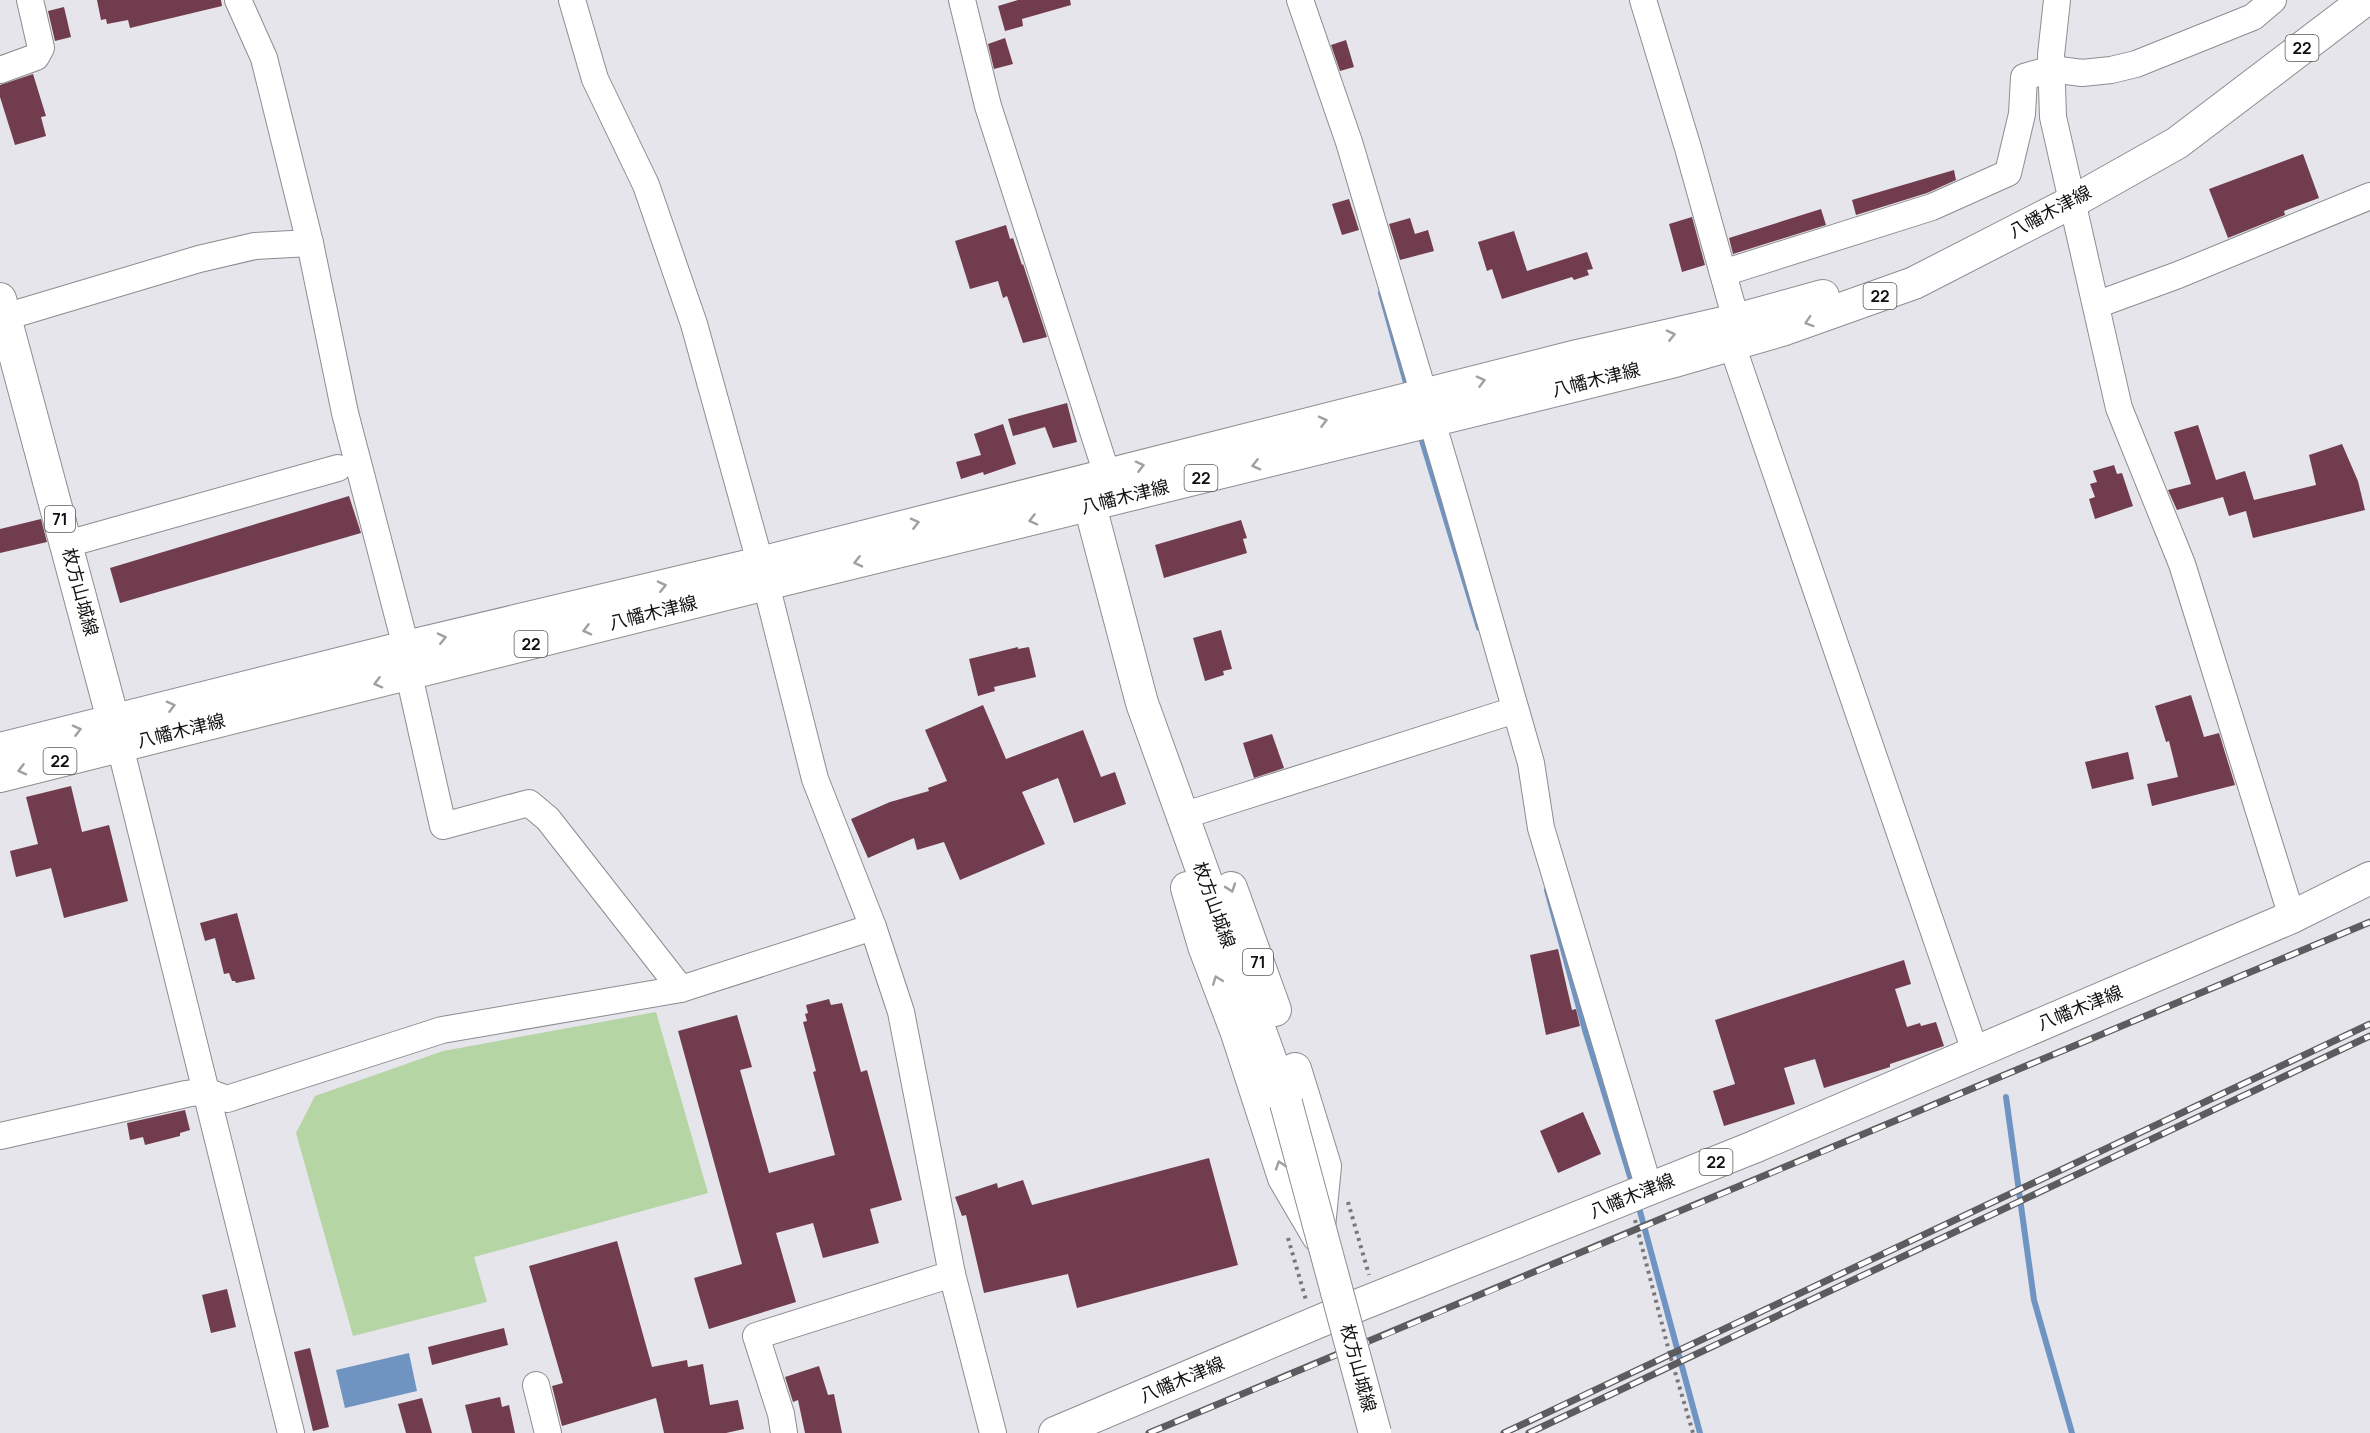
<svg xmlns="http://www.w3.org/2000/svg" width="2370" height="1433" viewBox="0 0 2370 1433" font-family="Manrope,'Noto Sans JP',sans-serif">
  <style>
    .green { fill: #b5d5a4 }
    .water { fill: #7094c1 }
    .lines { fill: none; stroke-linecap: round; stroke-linejoin: round }
    .stream { stroke: #7094c1; stroke-width: 6 }
    .building { fill: #723c4f }
    .minor-casing { stroke: #8c8d92; stroke-width: 28 }
    .major-casing { stroke: #8c8d92; stroke-width: 34 }
    .path { stroke: #78787c; stroke-width: 4; stroke-dasharray: 3 4.5; stroke-linecap: butt }
    .minor { stroke: #fff; stroke-width: 26 }
    .major { stroke: #fff; stroke-width: 32 }
    .rail-casing { stroke: #5c5c5f; stroke-width: 7 }
    .rail { stroke: #fff; stroke-width: 4.5; stroke-dasharray: 14; stroke-linecap: butt }
    .major-bridge-casing { stroke: #8c8d92; stroke-width: 34; stroke-linecap: butt }
    .major-bridge { stroke: #fff; stroke-width: 32 }
    .oneway { stroke: #a0a0a1 }
    .labels { text-anchor: middle; stroke-width: 6; stroke-linejoin: round; paint-order: stroke }
    .shield { fill: #fff; stroke: #59595a; stroke-width: 1.5 }
    .shield-label { font-size: 16px; font-weight: bold; fill: #121214 }
    .street-label { font-size: 18px; fill: #121214; stroke: #fff }
  </style>
  <rect width="100%" height="100%" fill="#e5e5eb"/>
  <path class="green" d="M656,1012L708,1193L474,1257L487,1302L353,1336L296,1133L315,1096L443,1051Z"/>
  <path class="water" d="M409,1353L417,1391L345,1408L336,1370Z"/>
  <g class="lines">
    <g class="stream">
      <path d="M1381,293L1408,390"/>
      <path d="M1420,434L1479,628"/>
      <path d="M1547,890L1585,1030L1633,1186"/>
      <path d="M2006,1097L2034,1300L2072,1433"/>
      <path d="M1638,1204L1700,1433"/>
    </g>
  </g>
  <g class="building">
    <path d="M97,0H221L222,6L130,28L128,20L107,24L106,19L101,20Z"/>
    <path d="M1018,0H1070L1071,5L1022,19L1023,26L1005,31L998,6Z"/>
    <path d="M64,7L71,37L55,41L48,11Z"/>
    <path d="M1005,38L1013,64L994,69L988,44Z"/>
    <path d="M1346,40L1354,67L1340,71L1331,45Z"/>
    <path d="M33,74L46,116L41,117L46,136L15,145L0,97V85Z"/>
    <path d="M2303,154L2319,198L2284,211L2285,215L2228,238L2209,189Z"/>
    <path d="M1954,170L1956,180L1927,193L1856,215L1852,200Z"/>
    <path d="M1349,199L1359,230L1342,235L1332,204Z"/>
    <path d="M1821,209L1826,225L1733,254L1729,238Z"/>
    <path d="M1692,217L1705,265L1682,272L1669,224Z"/>
    <path d="M1410,218L1415,234L1428,230L1434,251L1400,260L1389,224Z"/>
    <path d="M1006,225L1010,239L1013,238L1022,265L1023,264L1047,337L1023,343L1007,296L1003,298L998,281L970,289L955,241Z"/>
    <path d="M1514,231L1527,271L1587,252L1593,269L1587,270L1589,275L1574,280L1572,277L1502,299L1492,269L1487,271L1478,242Z"/>
    <path d="M1067,403L1077,442L1053,448L1045,427L1013,436L1008,419Z"/>
    <path d="M1003,424L1016,464L984,475L983,472L961,479L956,462L981,455L974,434Z"/>
    <path d="M2198,425L2216,480L2245,471L2254,500L2316,485L2309,455L2342,444L2358,481L2365,510L2253,538L2246,511L2229,516L2223,497L2177,510L2168,490L2191,484L2174,432Z"/>
    <path d="M2114,465L2117,474L2122,473L2133,506L2095,519L2089,499L2095,497L2090,484L2097,482L2093,471Z"/>
    <path d="M349,496L361,533L120,603L110,568Z"/>
    <path d="M41,519L47,542L0,553V529Z"/>
    <path d="M1241,520L1247,538L1243,539L1247,553L1164,578L1155,545Z"/>
    <path d="M1221,630L1232,669L1223,671L1224,675L1205,681L1193,638Z"/>
    <path d="M1018,647V649L1029,647L1036,677L994,687L995,691L978,696L969,659Z"/>
    <path d="M2191,695L2204,737L2219,733L2235,785L2152,806L2147,784L2178,777L2169,741L2166,742L2155,706Z"/>
    <path d="M983,705L1006,759L1083,730L1101,777L1115,772L1126,804L1074,823L1058,778L1022,792L1045,844L960,880L944,842L917,850L914,838L868,858L851,819L890,802L929,791L928,788L947,781L925,730Z"/>
    <path d="M1272,734L1284,768L1254,778L1243,743Z"/>
    <path d="M2128,752L2134,779L2092,789L2085,762Z"/>
    <path d="M71,786L82,832L109,825L128,901L64,918L51,868L16,877L10,851L38,844L26,797Z"/>
    <path d="M237,913L255,979L236,983L235,981H232L229,973L224,974L215,938L205,941L200,923Z"/>
    <path d="M1558,949L1572,1010L1576,1009L1580,1026L1546,1035L1530,955Z"/>
    <path d="M1904,960L1911,984L1895,989L1907,1027L1920,1023L1921,1026L1936,1022L1944,1046L1890,1064V1067L1824,1088L1815,1059L1784,1068L1795,1104L1724,1126L1713,1091L1735,1084L1715,1020Z"/>
    <path d="M829,999L831,1005L842,1003L861,1072L867,1070L902,1200L870,1209L879,1243L823,1258L813,1223L776,1233L796,1302L709,1329L694,1278L742,1264L678,1031L737,1015L752,1067L740,1070L769,1173L835,1155L813,1072L816,1071L803,1022L807,1021L805,1014L808,1013L806,1005Z"/>
    <path d="M185,1110L190,1130L180,1133V1136L145,1145L143,1137L130,1140L127,1123Z"/>
    <path d="M1583,1112L1601,1154L1558,1173L1540,1131Z"/>
    <path d="M1209,1158L1238,1265L1077,1308L1068,1274L984,1293L966,1215L962,1216L955,1197L997,1183L998,1188L1023,1180L1032,1205Z"/>
    <path d="M617,1241L652,1367L687,1360L688,1367L703,1364L710,1405L738,1400L744,1429L726,1433H664L656,1398L562,1426L552,1386L563,1383L529,1266Z"/>
    <path d="M227,1289L236,1327L211,1333L202,1295Z"/>
    <path d="M504,1328L508,1345L432,1365L428,1347Z"/>
    <path d="M310,1348L329,1427L313,1431L294,1352Z"/>
    <path d="M819,1366L828,1395L834,1394L842,1433H805L798,1400L793,1402L785,1377Z"/>
    <path d="M500,1397L502,1407L509,1405L515,1433H472L465,1405Z"/>
    <path d="M422,1398L432,1433H406L398,1404Z"/>
  </g>
  <g class="lines">
    <g class="minor-casing">
      <g id="minor">
        <path d="M238,0L264,58L310,243L345,413L406,647"/>
        <path d="M572,0L595,79L646,185L694,324L766,584L815,779L873,927L901,1012L952,1274L993,1433"/>
        <path d="M962,0L988,106L1113,493"/>
        <path d="M1300,0L1349,142L1455,499L1531,763L1541,828L1649,1188"/>
        <path d="M1643,0L1688,148L1736,320"/>
        <path d="M2057,0L2051,55L2053,117L2119,408L2182,564L2292,917"/>
        <path d="M0,70L36,57L41,48L30,0"/>
        <path d="M1723,273L1932,207L2008,173L2022,114L2024,77L2052,69L2082,73L2111,70L2136,64L2253,17L2273,0"/>
        <path d="M2096,305L2178,275L2370,196"/>
        <path d="M5,317L199,259L255,246L310,243"/>
        <path d="M1732,345L1975,1051"/>
        <path d="M67,544L338,468"/>
        <path d="M409,675L443,826L529,803L548,819L681,989"/>
        <path d="M120,746L291,1433"/>
        <path d="M1198,811L1515,710"/>
        <path d="M0,1136L186,1094L205,1091L227,1099L442,1030L681,989L873,927"/>
        <path d="M536,1385L548,1433"/>
        <path d="M784,1433L781,1414L756,1336L952,1274"/>
      </g>
    </g>
    <g class="major-casing">
      <g id="major">
        <path d="M0,299L119,742"/>
        <path d="M1085,487L1142,703L1286,1103"/>
        <path d="M0,749L406,647L760,563L1577,356L1736,320L1823,296"/>
        <path d="M0,776L766,584L1675,361L1782,330L1914,283L2072,202L2177,143L2365,0"/>
        <path d="M1187,888L1204,946L1237,1033L1284,1178L1318,1236"/>
        <path d="M1231,888L1275,1010"/>
        <path d="M1295,1069L1325,1166L1319,1227"/>
        <path d="M1055,1433L1339,1313L1754,1147L2292,917L2370,878"/>
      </g>
    </g>
    <g class="path">
      <path d="M1348,1202L1369,1275"/>
      <path d="M1635,1220L1670,1355L1693,1433"/>
      <path d="M1288,1238L1306,1300"/>
    </g>
    <use href="#minor" class="minor"/>
    <use href="#major" class="major"/>
    <g class="rail-casing">
      <g id="rail">
        <path d="M1149,1433C1557,1264 1963,1092 2370,922"/>
        <path d="M1504,1433L2370,1024"/>
        <path d="M1529,1433L2370,1036"/>
      </g>
    </g>
    <use href="#rail" class="rail"/>
    <g class="major-bridge-casing">
      <path id="major-bridge" d="M1286,1103L1375,1433"/>
    </g>
    <use href="#major-bridge" class="major-bridge"/>
  </g>
  <defs><path id="oneway-chevron" d="M-2-3.5L2.5 0L-2 3.5" fill="none" stroke-width="1.6" stroke-linecap="round" stroke-linejoin="round" transform="scale(1.5)"/></defs>
  <g class="oneway">
    <use href="#oneway-chevron" transform="translate(1809 322) rotate(162)"/>
    <use href="#oneway-chevron" transform="translate(1671 335) rotate(-13)"/>
    <use href="#oneway-chevron" transform="translate(1481 381) rotate(-15)"/>
    <use href="#oneway-chevron" transform="translate(1323 421) rotate(-14)"/>
    <use href="#oneway-chevron" transform="translate(1256 465) rotate(166)"/>
    <use href="#oneway-chevron" transform="translate(1140 466) rotate(-14)"/>
    <use href="#oneway-chevron" transform="translate(1033 520) rotate(166)"/>
    <use href="#oneway-chevron" transform="translate(915 523) rotate(-14)"/>
    <use href="#oneway-chevron" transform="translate(858 562) rotate(167)"/>
    <use href="#oneway-chevron" transform="translate(662 586) rotate(-13)"/>
    <use href="#oneway-chevron" transform="translate(587 630) rotate(166)"/>
    <use href="#oneway-chevron" transform="translate(442 638) rotate(-13)"/>
    <use href="#oneway-chevron" transform="translate(378 683) rotate(166)"/>
    <use href="#oneway-chevron" transform="translate(171 706) rotate(-14)"/>
    <use href="#oneway-chevron" transform="translate(77 730) rotate(-14)"/>
    <use href="#oneway-chevron" transform="translate(22 770) rotate(166)"/>
    <use href="#oneway-chevron" transform="translate(1231 888) rotate(71)"/>
    <use href="#oneway-chevron" transform="translate(1217 980) rotate(-111)"/>
    <use href="#oneway-chevron" transform="translate(1280 1165) rotate(-108)"/>
  </g>
  <g class="labels">
    <g class="shield">
      <rect x="2285.5" y="35" width="33" height="26" rx="4.5"/>
      <rect x="1863.5" y="283" width="33" height="26" rx="4.5"/>
      <rect x="1184.5" y="465" width="33" height="26" rx="4.5"/>
      <rect x="45" y="506" width="30" height="26" rx="4.5"/>
      <rect x="514.5" y="631" width="33" height="26" rx="4.5"/>
      <rect x="43.5" y="748" width="33" height="26" rx="4.5"/>
      <rect x="1243" y="949" width="30" height="26" rx="4.5"/>
      <rect x="1699.5" y="1149" width="33" height="26" rx="4.5"/>
    </g>
    <g class="shield-label">
      <text x="2302" y="54">22</text>
      <text x="1880" y="302">22</text>
      <text x="1201" y="484">22</text>
      <text x="60" y="525">71</text>
      <text x="531" y="650">22</text>
      <text x="60" y="767">22</text>
      <text x="1258" y="968">71</text>
      <text x="1716" y="1168">22</text>
    </g>
    <g class="street-label">
      <text transform="translate(2050 212) rotate(-28)" y="6">八幡木津線</text>
      <text transform="translate(1596 380) rotate(-14)" y="6">八幡木津線</text>
      <text transform="translate(1125 497) rotate(-14)" y="6">八幡木津線</text>
      <text transform="translate(80 592) rotate(75)" y="6">枚方山城線</text>
      <text transform="translate(653 613) rotate(-14)" y="6">八幡木津線</text>
      <text transform="translate(181 731) rotate(-14)" y="6">八幡木津線</text>
      <text transform="translate(1214 905) rotate(70)" y="6">枚方山城線</text>
      <text transform="translate(2080 1008) rotate(-22)" y="6">八幡木津線</text>
      <text transform="translate(1632 1196) rotate(-22)" y="6">八幡木津線</text>
      <text transform="translate(1358 1368) rotate(75)" y="6">枚方山城線</text>
      <text transform="translate(1182 1380) rotate(-23)" y="6">八幡木津線</text>
    </g>
  </g>
</svg>
